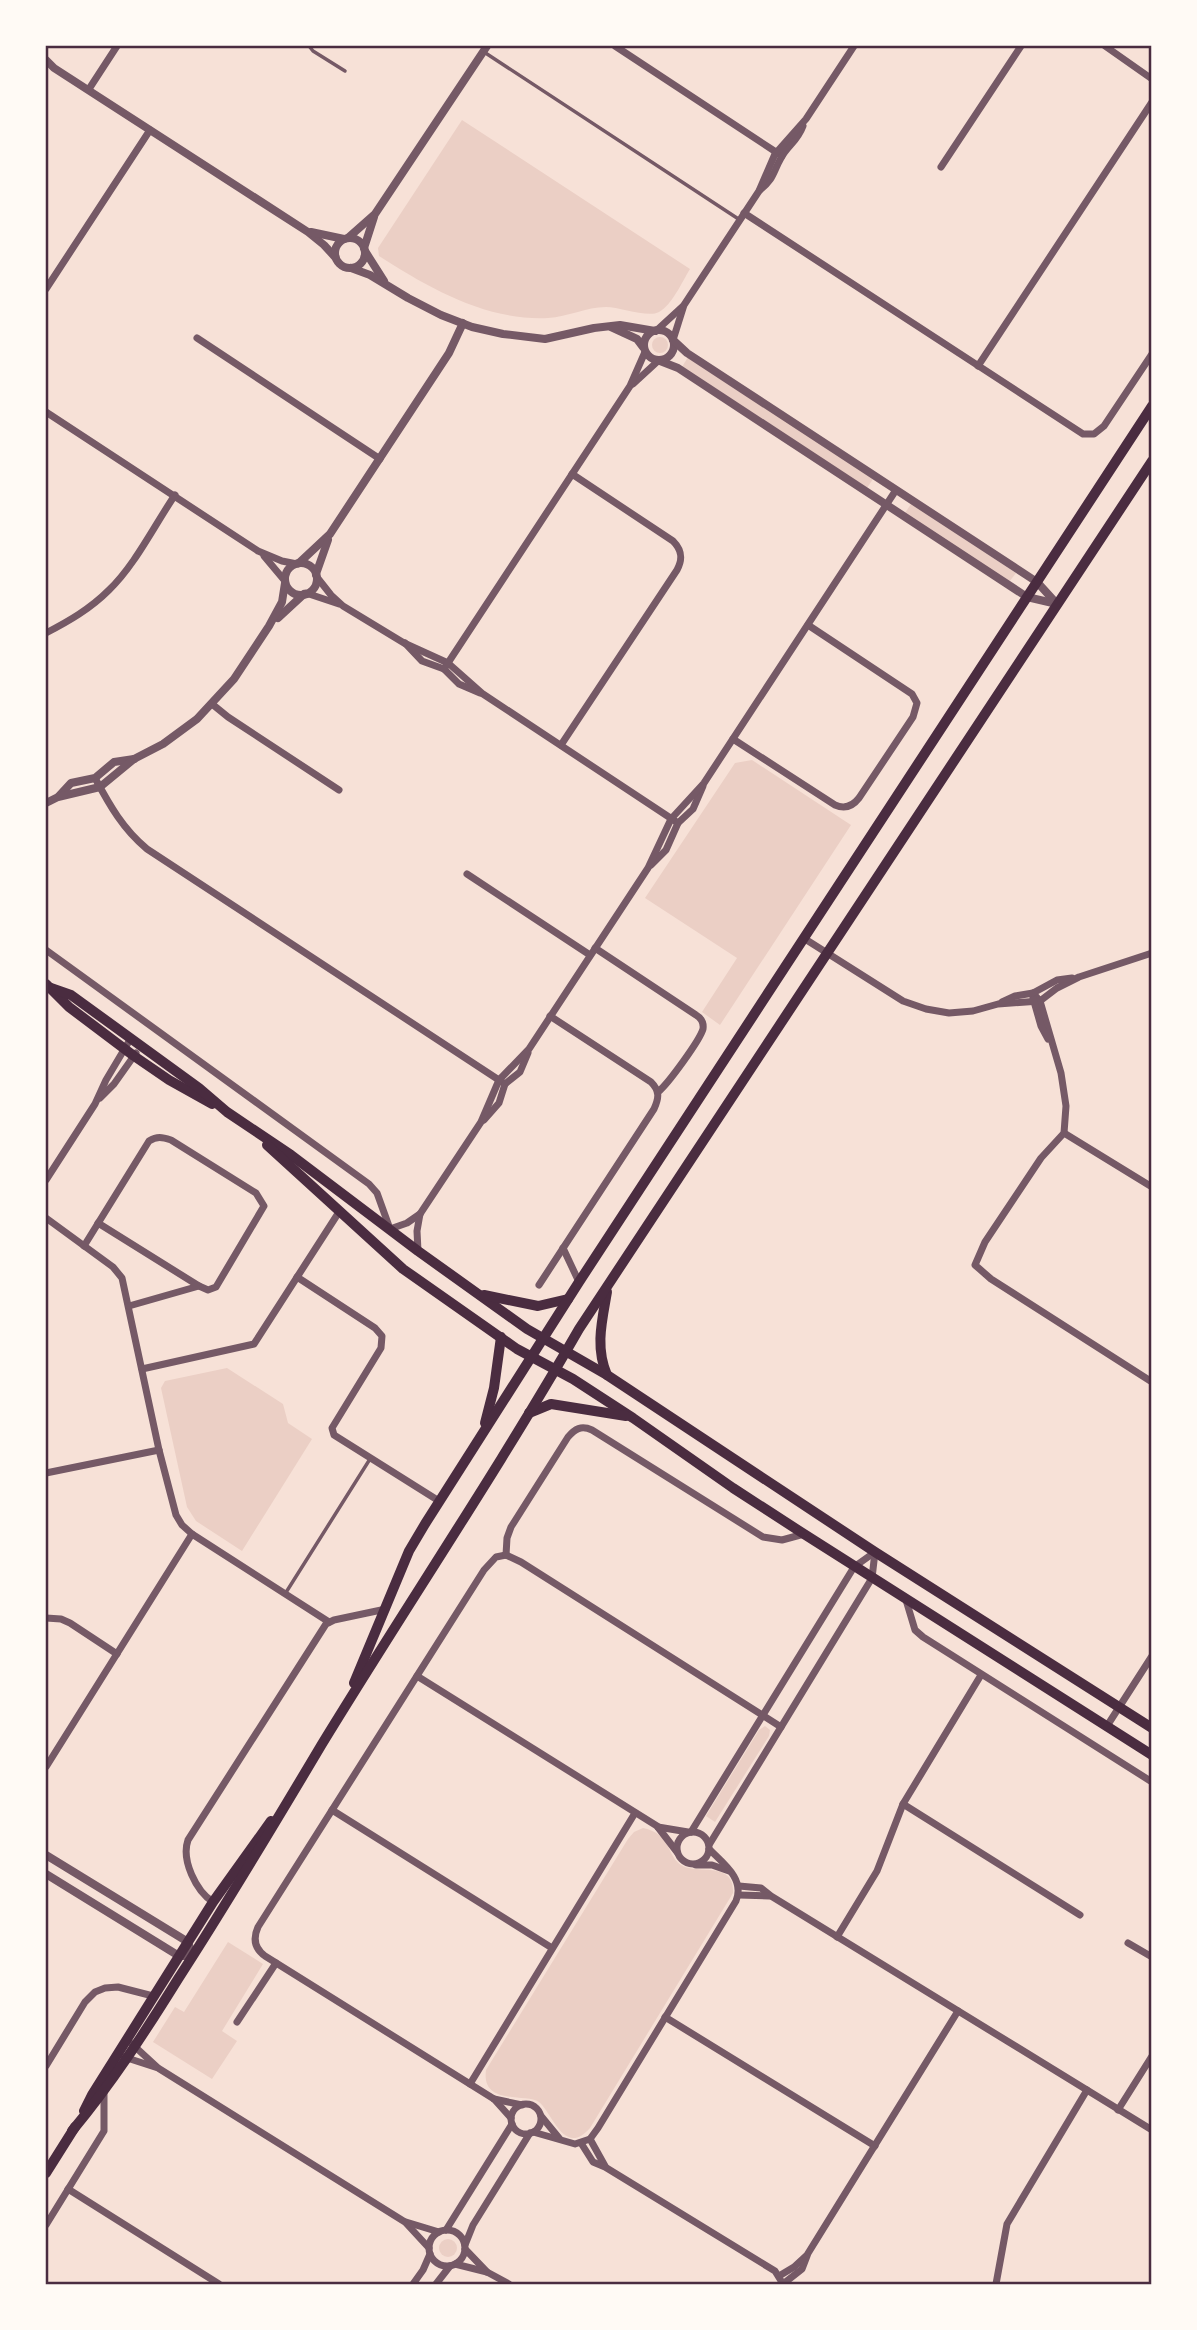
<svg xmlns="http://www.w3.org/2000/svg" width="1197" height="2330" viewBox="0 0 1197 2330" font-family="Quicksand,sans-serif">
  <style>
    .green { fill: #ebcfc5 }
    .lines { fill: none; stroke-linecap: round; stroke-linejoin: round }
    .service { stroke: #755966; stroke-width: 3.5 }
    .minor { stroke: #755966; stroke-width: 7 }
    .tertiary { stroke: #755966; stroke-width: 8 }
    .secondary { stroke: #4a2c40; stroke-width: 10 }
    .neatline { fill: none; stroke: #4a2c40; stroke-width: 2.5 }
  </style>
  <rect width="100%" height="100%" fill="#f7e1d7"/>
  <g class="green">
    <path d="M462,120L690,269C682,282 672,305 659,312C648,318 620,307 606,307C586,307 568,317 548,318C486,321 429,288 379,256L378,248Z"/>
    <circle cx="660" cy="345" r="8"/>
    <path d="M688,357L873,479L867,488L682,367Z"/>
    <path d="M911,504L1016,573L1009,582L905,513Z"/>
    <path d="M752,760L851,825L720,1025L702,1012L737,958L645,898L735,763Z"/>
    <path d="M227,1368L283,1404L288,1423L312,1439L242,1551L196,1521L187,1507L161,1388L165,1381Z"/>
    <path d="M765,1726L770,1730L769,1736L715,1822L706,1816L759,1730Z"/>
    <path d="M643,1828C672,1834 666,1855 681,1865C696,1875 735,1860 733,1893L590,2128C564,2158 552,2112 539,2102C525,2093 481,2106 486,2070L628,1839L634,1832Z"/>
    <path d="M228,1942L263,1964L222,2031L237,2041L212,2079L153,2042L175,2007L184,2012Z"/>
    <circle cx="448" cy="2248" r="9"/>
  </g>
  <g class="lines">
    <g class="service">
      <path d="M309,46L313,51L345,71"/>
      <path d="M484,52L740,220"/>
      <path d="M285,1594L370,1459"/>
    </g>
    <g class="minor">
      <path d="M615,46L782,156"/>
      <path d="M1105,46L1152,79"/>
      <path d="M89,89L117,46"/>
      <path d="M941,167L1021,46"/>
      <path d="M760,190C774,179 773,172 781,158C788,145 797,142 803,126"/>
      <path d="M744,213L1083,434H1094L1104,426L1152,354"/>
      <path d="M46,289L150,130"/>
      <path d="M657,330L682,307"/>
      <path d="M197,338L380,459"/>
      <path d="M673,340L684,305L759,191L775,154L806,119L854,46"/>
      <path d="M978,366L1152,102"/>
      <path d="M633,384L658,361"/>
      <path d="M46,412L258,551L282,561L297,564"/>
      <path d="M264,556L285,581"/>
      <path d="M316,576L331,595L343,606L404,643L448,663L483,694L678,823"/>
      <path d="M306,593L339,604"/>
      <path d="M46,633C69,621 90,609 109,590C135,565 154,526 175,495"/>
      <path d="M405,643L422,661L444,669L459,684L480,693"/>
      <path d="M444,669L630,386L645,352"/>
      <path d="M212,704L228,717L339,790"/>
      <path d="M733,739L835,805C844,809 852,807 859,798L913,717L917,703L912,694L808,625"/>
      <path d="M561,745L677,570C683,559 682,550 673,541L572,474"/>
      <path d="M95,778C110,806 123,829 147,849L505,1084"/>
      <path d="M651,865L666,850L678,823L693,809L703,786"/>
      <path d="M467,874L590,955"/>
      <path d="M805,939L903,1001L926,1009L949,1013L973,1011L998,1004L1040,1001L1057,988L1079,977L1152,953"/>
      <path d="M595,948L696,1015C701,1018 704,1022 703,1029C700,1040 668,1084 658,1092"/>
      <path d="M46,950L369,1184L377,1193L390,1229L407,1223L420,1214"/>
      <path d="M1033,993L1040,1001L1061,1073L1066,1106L1064,1133L1041,1158L985,1242L975,1265L991,1279L1152,1382"/>
      <path d="M1033,998L1041,1026L1048,1039"/>
      <path d="M1002,1002L1015,996L1033,993L1057,980L1072,978"/>
      <path d="M100,1098L114,1084L136,1053"/>
      <path d="M484,1120L499,1103L505,1084L520,1072L528,1053"/>
      <path d="M1064,1133L1152,1187"/>
      <path d="M46,1180L95,1104L106,1080L131,1038"/>
      <path d="M46,1218L113,1267L122,1278L159,1450L176,1515L182,1525L192,1534L329,1622"/>
      <path d="M98,1223L199,1286"/>
      <path d="M84,1246L149,1141C157,1136 162,1137 171,1140L256,1193L264,1206L216,1287L208,1290L199,1286L129,1306"/>
      <path d="M563,1248L579,1282"/>
      <path d="M418,1251L417,1231L420,1214L481,1122L499,1080L529,1049L648,868L671,819L704,783L896,490"/>
      <path d="M297,1277L375,1328L382,1336L381,1348L332,1428L334,1435L439,1501"/>
      <path d="M539,1285L654,1109C659,1098 660,1091 651,1082L550,1016"/>
      <path d="M142,1369L254,1344L339,1212"/>
      <path d="M46,1473L159,1450"/>
      <path d="M506,1555L496,1557L484,1570L258,1927C253,1938 254,1948 265,1956L494,2099L511,2118"/>
      <path d="M506,1555L507,1538L511,1527L568,1437C575,1429 581,1425 592,1430L763,1537L782,1540L804,1534"/>
      <path d="M506,1555L521,1562L781,1727"/>
      <path d="M906,1600L915,1630L923,1637L1152,1782"/>
      <path d="M46,1618L61,1619L70,1623L117,1654"/>
      <path d="M417,1676L657,1826L677,1852"/>
      <path d="M1107,1726L1152,1656"/>
      <path d="M46,1767L192,1534"/>
      <path d="M903,1804L1080,1915"/>
      <path d="M332,1810L552,1948"/>
      <path d="M658,1827L688,1832"/>
      <circle cx="693" cy="1848" r="16"/>
      <path d="M691,1832L854,1567L875,1552"/>
      <path d="M709,1845L872,1578L875,1552"/>
      <path d="M696,1865H712L729,1871"/>
      <path d="M739,1886L761,1888L771,1896L1152,2130"/>
      <path d="M739,1895L769,1896"/>
      <path d="M213,1902C196,1891 181,1860 188,1840L326,1624L334,1620L386,1609"/>
      <path d="M837,1937L877,1871L903,1804L981,1675"/>
      <path d="M1128,1943L1152,1957"/>
      <path d="M665,2017L875,2146"/>
      <path d="M237,2022L276,1963"/>
      <path d="M132,2044L157,2067"/>
      <path d="M124,2057L158,2068L405,2222L429,2248"/>
      <path d="M46,2066L85,2002L95,1992L105,1988L118,1987L153,1996"/>
      <path d="M470,2084L635,1813"/>
      <path d="M494,2099L522,2105"/>
      <circle cx="526" cy="2119" r="15"/>
      <path d="M1118,2110L1152,2056"/>
      <path d="M541,2116L559,2138"/>
      <path d="M533,2132L575,2144L590,2139L598,2128L736,1901C745,1879 724,1864 709,1849"/>
      <path d="M590,2139L605,2166"/>
      <path d="M581,2143L593,2162L605,2167L775,2271L783,2284"/>
      <path d="M68,2189L219,2284"/>
      <path d="M406,2222L439,2232"/>
      <path d="M46,2225L104,2131V2093"/>
      <path d="M446,2230L512,2124"/>
      <circle cx="447" cy="2248" r="18"/>
      <path d="M465,2245L473,2225L530,2133"/>
      <path d="M465,2249L487,2272"/>
      <path d="M455,2264L487,2272L509,2284"/>
      <path d="M779,2276L794,2267L807,2255L958,2011"/>
      <path d="M413,2284L423,2270L430,2254"/>
      <path d="M436,2284L450,2266"/>
      <path d="M783,2284L802,2269L807,2256"/>
      <path d="M996,2284L1007,2224L1087,2090"/>
    </g>
    <g class="tertiary">
      <path d="M46,60L54,68L308,232L324,245L335,257"/>
      <path d="M311,232L344,239"/>
      <path d="M349,237L375,214L487,46"/>
      <circle cx="350" cy="253" r="15"/>
      <path d="M364,248L374,217"/>
      <path d="M365,251L384,281"/>
      <path d="M351,268L370,275L408,298L441,315L472,327L503,334L545,339L594,328L620,325L655,331"/>
      <path d="M611,327L637,339L643,347"/>
      <circle cx="659" cy="345" r="15"/>
      <path d="M673,340L687,353L1037,582L1057,604"/>
      <path d="M660,361L678,368L1027,597L1057,604"/>
      <path d="M299,563L330,534L449,353L463,323"/>
      <circle cx="301" cy="579" r="16"/>
      <path d="M316,574L328,540"/>
      <path d="M278,618L304,594"/>
      <path d="M59,796L71,783L95,778L114,762L134,759"/>
      <path d="M46,803L58,797L100,787L134,759L163,744L197,719L234,679L269,626L282,602L285,583"/>
      <path d="M46,1855L188,1942L193,1956H179L46,1874"/>
    </g>
    <g class="secondary">
      <path d="M46,984L69,1007L134,1056L169,1080L212,1104"/>
      <path d="M51,988L71,995L199,1088L227,1112L291,1155L418,1251L527,1329L607,1375L875,1552L1152,1728"/>
      <path d="M267,1145L403,1269L517,1349L573,1379L633,1418L733,1488L804,1534L1152,1755"/>
      <path d="M484,1295L538,1306L568,1299"/>
      <path d="M607,1375C595,1347 602,1321 607,1292"/>
      <path d="M529,1413L551,1404L626,1416"/>
      <path d="M485,1423L494,1388L501,1337"/>
      <path d="M354,1683L409,1551L425,1524L579,1282L1152,406"/>
      <path d="M84,2111L92,2095L213,1902L271,1821"/>
      <path d="M72,2131C112,2083 145,2032 178,1979C228,1902 275,1823 322,1744C407,1605 498,1470 579,1329L1152,461"/>
      <path d="M46,2173L75,2127"/>
    </g>
  </g>
  <rect width="1197" height="2330" fill="none" stroke="#fffaf5" stroke-width="94"/>
  <rect x="47" y="47" width="1103" height="2236" class="neatline"/>
</svg>
